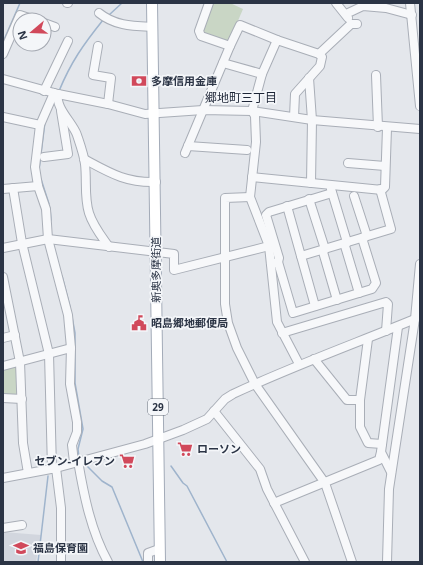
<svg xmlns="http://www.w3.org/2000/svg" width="423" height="565" viewBox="0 0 423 565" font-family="'Noto Sans','Noto Sans JP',sans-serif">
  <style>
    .built { fill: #d2d6de }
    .green { fill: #c9d6c5 }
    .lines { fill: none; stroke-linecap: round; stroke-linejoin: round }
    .stream { stroke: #9fb4cc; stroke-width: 1.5 }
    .minor-casing { stroke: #a9aeb7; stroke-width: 10 }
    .major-casing { stroke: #a3abb8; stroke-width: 12 }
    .minor { stroke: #f7f8fa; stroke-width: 8 }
    .major { stroke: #fff; stroke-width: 10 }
    .labels { text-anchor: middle; stroke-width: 3.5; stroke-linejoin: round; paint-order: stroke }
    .shield { fill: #f4f6f9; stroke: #676e7b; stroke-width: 1 }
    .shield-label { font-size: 10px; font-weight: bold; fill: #2b3445 }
    .poi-label { font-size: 11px; font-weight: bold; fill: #2b3445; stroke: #f4f6f9; text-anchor: start }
    .street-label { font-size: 11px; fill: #2b3445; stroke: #f4f6f9 }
    .neighbourhood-label { font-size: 12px; fill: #1d2536; stroke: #f4f6f9 }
  </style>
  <rect width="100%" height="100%" fill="#e4e7ec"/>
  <path class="built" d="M3,532L41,535L36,562L3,561Z"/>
  <g class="green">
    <path d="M213,3H230L243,9L229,42L203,34L202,30Z"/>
    <path d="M14,366L18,368L19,396H3V369Z"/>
  </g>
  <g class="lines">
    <g class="stream">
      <path d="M109,15L122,3"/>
      <path d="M3,42L20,3"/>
      <path d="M59,91C71,62 83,45 103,20"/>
      <path d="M39,170L45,122"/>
      <path d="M41,179L49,204"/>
      <path d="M50,208L51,220"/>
      <path d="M62,276L70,307"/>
      <path d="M72,317L75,333V383L83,429L78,449L79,457"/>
      <path d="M84,463L102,481L112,487L143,562"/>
      <path d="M171,466L183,483L187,486L227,562"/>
      <path d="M38,562L48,476"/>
    </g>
    <g class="minor-casing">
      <g id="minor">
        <path d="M67,3H68"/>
        <path d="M336,3L348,18"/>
        <path d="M410,3L420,106"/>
        <path d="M99,13C115,26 133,26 153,27"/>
        <path d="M346,14L363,6L386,8L412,15"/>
        <path d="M44,23L55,27"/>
        <path d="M98,46L93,75L111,78L108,104"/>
        <path d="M230,46L240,25L277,40"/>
        <path d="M3,54L20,15L35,20"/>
        <path d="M319,54L351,24H357"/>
        <path d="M223,63L262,74"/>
        <path d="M376,75L378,127"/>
        <path d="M309,78L312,120L311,183"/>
        <path d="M3,79L58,94L108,104L145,114L203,110L252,111L312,120L420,129"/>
        <path d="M44,91L68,41"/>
        <path d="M54,93L40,125L35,167L38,186L46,209L48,239L68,315L71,348L70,384L77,422V432L72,445L74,462"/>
        <path d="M58,94C55,108 73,123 77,135C80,144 84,155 85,164C87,181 84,197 89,213C93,226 102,237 109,247"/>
        <path d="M3,117L40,125"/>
        <path d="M294,117L295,94L320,66L322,57L319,54L277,40L262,74L252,111L255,116L256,142L250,197L269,246L277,322L299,364"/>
        <path d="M188,146L247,150"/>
        <path d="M185,153L230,46L201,36L199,31L209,3"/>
        <path d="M44,157L68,154L61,111"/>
        <path d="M84,159C110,173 126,183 156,182"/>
        <path d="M348,163L385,166"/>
        <path d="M252,177L382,190L385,187L387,128"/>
        <path d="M13,188L22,243L49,354L52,469"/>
        <path d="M3,189L38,186"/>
        <path d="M331,189L347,242L345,246L359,293"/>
        <path d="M354,196L366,233L365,237"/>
        <path d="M250,197L225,198V304L228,323L237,348L255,384L325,483L352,562"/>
        <path d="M309,199L325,249L323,252L337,300"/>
        <path d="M287,206L315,306"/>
        <path d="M3,248L48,239L174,254V270L269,246"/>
        <path d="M301,256L391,229L380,189"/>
        <path d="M278,262L279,258L266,215L269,212L332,193"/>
        <path d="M271,264L278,262L293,313L372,289L376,283L362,238"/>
        <path d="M3,277L20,362L23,443L28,473"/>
        <path d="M282,333L386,302L388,304L386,331"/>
        <path d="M3,338L15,335"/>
        <path d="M314,359L347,400H360L368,339"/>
        <path d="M3,366L71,348"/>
        <path d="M3,398L22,399"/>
        <path d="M360,400V427L368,443L382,444"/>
        <path d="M214,411L260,469L267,489L305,562"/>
        <path d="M78,461C84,496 91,531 108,562"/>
        <path d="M56,468L61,508V562"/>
        <path d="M391,472L381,452L398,327"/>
        <path d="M3,478L56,468L145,444L183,430L207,419L225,399L233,394C293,366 354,344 415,319"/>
        <path d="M274,503L379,460L381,452"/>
        <path d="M3,528L22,525"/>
        <path d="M148,562V553L159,549"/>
        <path d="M387,562L389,489L415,319L420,264"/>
      </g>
    </g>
    <g class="major-casing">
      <path id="major" d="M152,3L160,562"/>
    </g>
    <use href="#minor" class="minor"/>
    <use href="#major" class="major"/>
  </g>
  <defs>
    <g id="bank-bare" transform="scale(1.2)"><path d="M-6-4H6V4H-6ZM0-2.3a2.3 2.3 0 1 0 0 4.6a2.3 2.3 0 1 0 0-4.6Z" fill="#d1495b" stroke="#f4f6f9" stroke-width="2.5" paint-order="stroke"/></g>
    <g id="civic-bare" transform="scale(1.2)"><path d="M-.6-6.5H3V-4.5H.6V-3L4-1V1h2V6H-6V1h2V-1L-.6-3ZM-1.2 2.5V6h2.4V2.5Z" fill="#d1495b" stroke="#f4f6f9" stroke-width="2.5" paint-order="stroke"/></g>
    <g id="supermarket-bare" transform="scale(1.2)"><path d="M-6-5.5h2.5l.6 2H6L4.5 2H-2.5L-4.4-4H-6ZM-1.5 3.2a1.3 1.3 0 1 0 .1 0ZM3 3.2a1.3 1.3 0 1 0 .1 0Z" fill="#d1495b" stroke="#f4f6f9" stroke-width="2.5" paint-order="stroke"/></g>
    <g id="school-bare" transform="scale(1.2)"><path d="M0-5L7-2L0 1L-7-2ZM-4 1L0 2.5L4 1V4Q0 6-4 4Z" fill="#d1495b" stroke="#f4f6f9" stroke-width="2.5" paint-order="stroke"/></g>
  </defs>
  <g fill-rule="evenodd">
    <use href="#bank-bare" x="139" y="81"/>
    <use href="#civic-bare" x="139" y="323"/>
    <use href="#supermarket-bare" x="185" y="449"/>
    <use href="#supermarket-bare" x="127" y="461"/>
    <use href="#school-bare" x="21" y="548"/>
  </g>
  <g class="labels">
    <rect class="shield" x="148" y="399" width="20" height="16" rx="3"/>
    <g class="shield-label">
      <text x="158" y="411">29</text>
    </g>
    <g class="poi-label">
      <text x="151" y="85">多摩信用金庫</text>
      <text x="151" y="327">昭島郷地郵便局</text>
      <text x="197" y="453">ローソン</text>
      <text x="115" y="465" text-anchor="end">セブン-イレブン</text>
      <text x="33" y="552">福島保育園</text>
    </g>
    <g class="street-label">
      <text transform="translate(156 270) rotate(-90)" y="4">新奥多摩街道</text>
    </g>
    <g class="neighbourhood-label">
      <text x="241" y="102">郷地町三丁目</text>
    </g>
  </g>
  <rect width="423" height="565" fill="none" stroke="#2b3445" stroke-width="8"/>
  <g transform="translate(32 32) rotate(251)"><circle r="19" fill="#f4f6f9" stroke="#a4a8b1"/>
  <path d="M0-3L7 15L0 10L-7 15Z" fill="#d1495b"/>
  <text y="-6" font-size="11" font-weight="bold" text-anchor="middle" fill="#2b3445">N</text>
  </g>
</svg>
